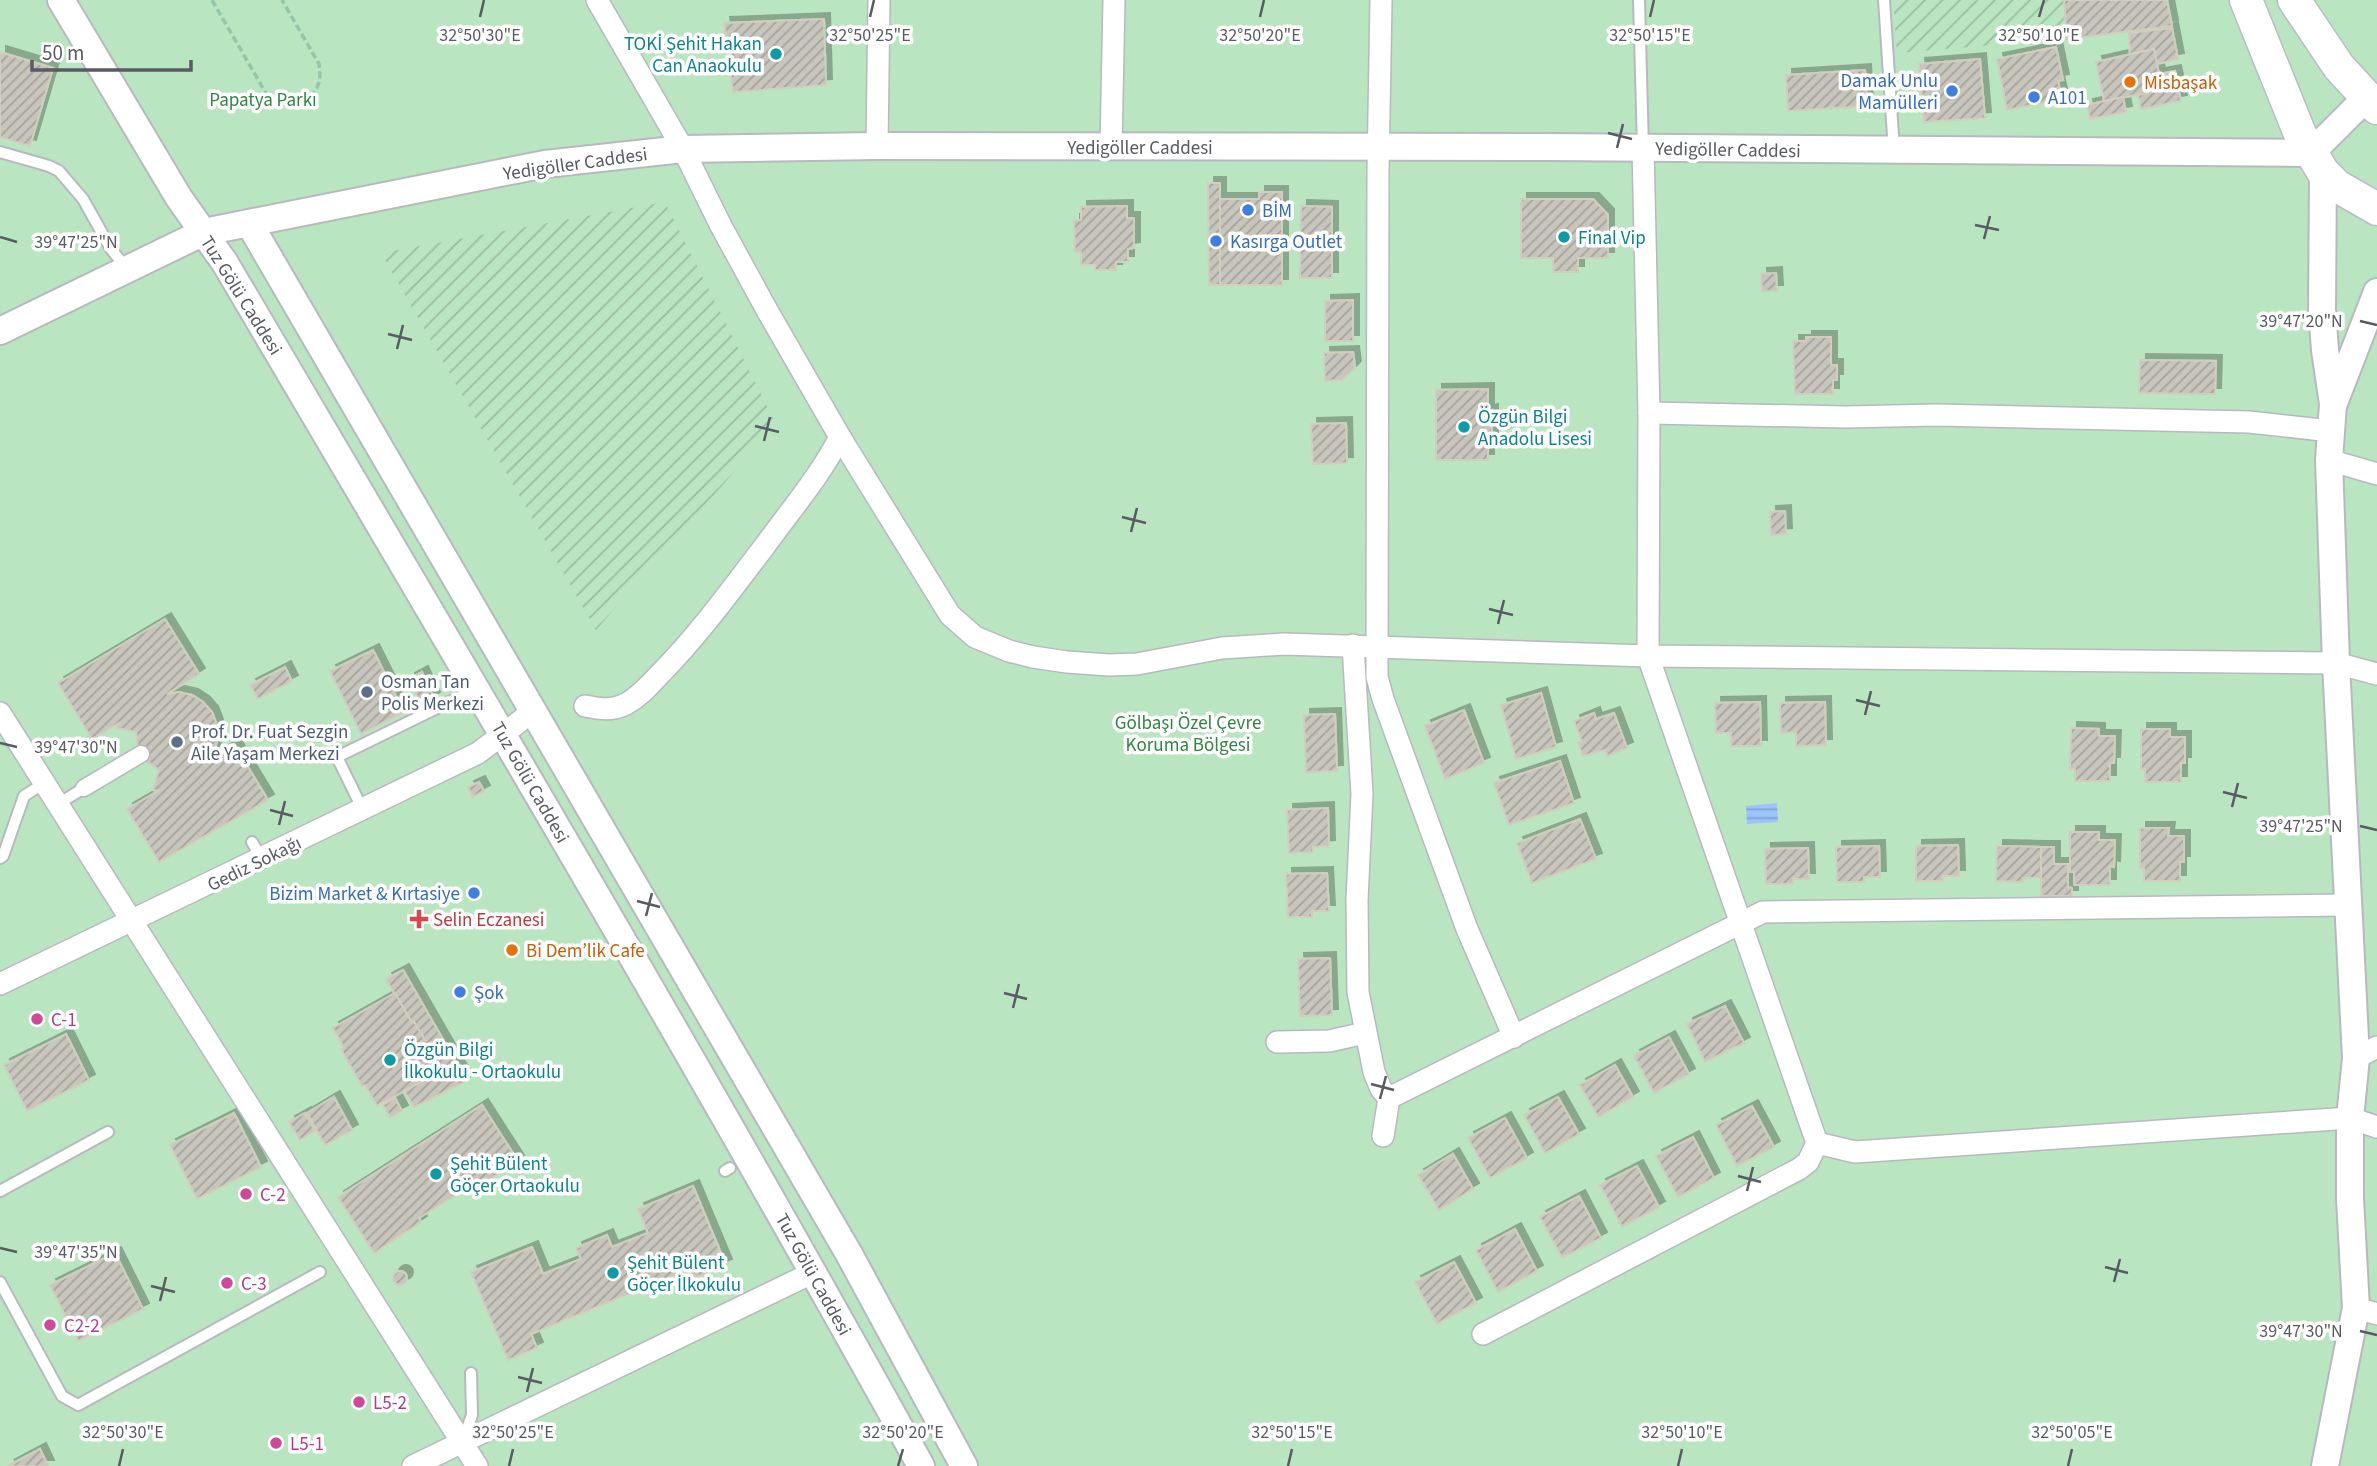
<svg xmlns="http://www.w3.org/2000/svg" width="2377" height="1466" viewBox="0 0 2377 1466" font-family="'Source Sans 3',sans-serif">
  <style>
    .park { fill: #bae5c1 }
    .garden { fill: url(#garden-furrows) }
    .water { fill: url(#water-rules) }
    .building { fill: url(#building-hatch); stroke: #d1cebd; stroke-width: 2; filter: url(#shadow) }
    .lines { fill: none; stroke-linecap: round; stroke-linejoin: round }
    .service-casing { stroke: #b7b9bf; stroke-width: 14 }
    .pedestrian-casing { stroke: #b7b9bf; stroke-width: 19 }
    .minor-casing { stroke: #b7b9bf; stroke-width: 24 }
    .tertiary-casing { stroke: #b7b9bf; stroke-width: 30 }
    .secondary-casing { stroke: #babcc4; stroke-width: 35 }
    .path { stroke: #93c6aa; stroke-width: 3.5; stroke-dasharray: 7 3.5; stroke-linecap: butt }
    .service { stroke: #fff; stroke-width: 10 }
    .pedestrian { stroke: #fff; stroke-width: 16 }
    .minor { stroke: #fff; stroke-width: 21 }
    .tertiary { stroke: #fff; stroke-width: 26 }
    .secondary { stroke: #fff; stroke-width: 32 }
    .ticks { fill: none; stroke: #585b61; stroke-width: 2.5 }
    .culture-dot { fill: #0f9aa8; stroke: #fff; stroke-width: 2.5 }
    .food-dot { fill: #e8710a; stroke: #fff; stroke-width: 2.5 }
    .shop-dot { fill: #3f7fe0; stroke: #fff; stroke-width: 2.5 }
    .service-dot { fill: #5c6f8a; stroke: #fff; stroke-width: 2.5 }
    .health-dot { fill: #e0444e; stroke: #fff; stroke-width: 2.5 }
    .hotel-dot { fill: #d1479c; stroke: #fff; stroke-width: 2.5 }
    .labels { text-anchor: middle; stroke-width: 7; stroke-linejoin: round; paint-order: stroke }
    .culture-label { font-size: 19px; fill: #0d838f; stroke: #fff; text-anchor: start }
    .shop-label { font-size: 19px; fill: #366cbe; stroke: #fff; text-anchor: start }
    .food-label { font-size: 19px; fill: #c56008; stroke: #fff; text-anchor: start }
    .park-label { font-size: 19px; fill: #328644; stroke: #fff }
    .street-label { font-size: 19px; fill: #585b61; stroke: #fff }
    .service-label { font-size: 19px; fill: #4e5e75; stroke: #fff; text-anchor: start }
    .health-label { font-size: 19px; fill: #be3a42; stroke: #fff; text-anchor: start }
    .hotel-label { font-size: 19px; fill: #b23c85; stroke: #fff; text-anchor: start }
    .ticks-label { font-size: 18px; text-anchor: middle; fill: #585b61; stroke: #fff; stroke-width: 7; stroke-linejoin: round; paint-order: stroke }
  </style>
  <defs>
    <pattern id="garden-furrows" width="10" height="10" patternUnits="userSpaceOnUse" patternTransform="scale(1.75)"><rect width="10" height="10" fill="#bae5c1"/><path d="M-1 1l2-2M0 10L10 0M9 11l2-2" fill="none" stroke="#9abda0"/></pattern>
    <pattern id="water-rules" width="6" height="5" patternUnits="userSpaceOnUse" patternTransform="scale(1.75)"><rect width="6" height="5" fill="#9cc4ff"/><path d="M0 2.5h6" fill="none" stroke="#82a2d2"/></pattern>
    <pattern id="building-hatch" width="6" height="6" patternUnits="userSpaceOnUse" patternTransform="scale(1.75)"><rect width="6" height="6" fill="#c7c5bc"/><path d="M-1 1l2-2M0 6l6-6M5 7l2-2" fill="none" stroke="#a4a39c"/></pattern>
    <filter id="shadow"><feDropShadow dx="6" dy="-6" stdDeviation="0" flood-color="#0004"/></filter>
  </defs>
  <rect width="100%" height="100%" fill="#ecebdf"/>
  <rect class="park" x="0" y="0" width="2377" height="1466"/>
  <g class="garden">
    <path d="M1893,0H2064L2067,39L1897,53Z"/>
    <path d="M665,202L776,424L596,630L381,253Z"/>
  </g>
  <path class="water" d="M1777,803L1778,822L1747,824L1746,806Z"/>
  <g class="building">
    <path d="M2064,0H2167L2172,26L2067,39Z"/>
    <path d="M824,19L826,85L733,92L724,23Z"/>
    <path d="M2172,28L2178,59L2157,64L2154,49L2130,54L2129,33Z"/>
    <path d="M2056,47L2063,80L2058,81L2062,99L2007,110L1997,59Z"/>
    <path d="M2154,49L2162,90L2104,101L2096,62Z"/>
    <path d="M0,52L53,68L30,146L0,137Z"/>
    <path d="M1980,59L1985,118L1924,122L1919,64Z"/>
    <path d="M1865,70L1867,106L1788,111L1786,75Z"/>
    <path d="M2175,71L2181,101L2141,109L2138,95L2162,90L2159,74Z"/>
    <path d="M2123,97L2126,112L2090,119L2087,105Z"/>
    <path d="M1208,183H1220V285H1209Z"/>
    <path d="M1259,192H1282V285H1220V199H1259Z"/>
    <path d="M1521,199H1593L1608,215V258H1578V272H1553V258H1521Z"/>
    <path d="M1127,206V218H1134V248L1128,249V262H1116V270H1095V265H1081V252H1075L1074,220H1081V207Z"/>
    <path d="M1301,206L1332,207V278H1300Z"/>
    <path d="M1776,273L1777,291H1762L1761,274Z"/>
    <path d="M1353,300V341H1325V301Z"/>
    <path d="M1806,337H1831V365H1837V380H1833V394H1795L1793,341H1806Z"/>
    <path d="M1353,352L1355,367L1342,380L1325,381L1324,353Z"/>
    <path d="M2140,360L2216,361L2215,394L2139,393Z"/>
    <path d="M1488,389V411L1492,410V442L1488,443V460H1436V390Z"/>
    <path d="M1346,423L1347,463L1313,464L1311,424Z"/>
    <path d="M1785,511L1786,534L1771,535L1770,512Z"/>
    <path d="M165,619L199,674L167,694L179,692L192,695L203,702L212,712L217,725L218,738L214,751L207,761L234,744L268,800L159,862L127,809L158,791L153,790L159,770L145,760L138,748L136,732L117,728L119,723L92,739L58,683Z"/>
    <path d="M373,650L404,712L361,734L330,671Z"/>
    <path d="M285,667L292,681L258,699L250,685Z"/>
    <path d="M422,672L434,698L421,704L409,679Z"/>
    <path d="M1541,693L1556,747L1516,759L1501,705Z"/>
    <path d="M1760,702L1761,746H1731V733H1716L1715,703Z"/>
    <path d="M1825,702L1826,745L1796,746V732L1781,733L1780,703Z"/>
    <path d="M1464,710L1484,763L1445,779L1425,726Z"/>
    <path d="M1594,713L1596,719L1614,713L1627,748L1607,756L1605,750L1583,756L1578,743L1582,742L1574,721Z"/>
    <path d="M1335,714L1337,771L1306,772L1304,715Z"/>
    <path d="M2071,728L2099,729V736H2115L2114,763H2110V781H2075V769H2070Z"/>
    <path d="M2141,729H2170V737H2185V763H2181V782H2145V769H2141Z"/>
    <path d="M1560,761L1574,803L1509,825L1494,783Z"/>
    <path d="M479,782L484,791L473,797L468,787Z"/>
    <path d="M1328,808L1329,846L1313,847V852L1289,853L1287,810Z"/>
    <path d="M1580,819L1596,859L1532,883L1517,843Z"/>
    <path d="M2140,828H2169L2168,836H2184V862H2180V881H2144V868H2140Z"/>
    <path d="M2070,832H2099V840H2115L2114,867L2110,866V885H2074V872H2070Z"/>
    <path d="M1958,845L1959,876H1943V881H1916V846Z"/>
    <path d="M1879,846L1880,877H1864V882H1837L1836,847Z"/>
    <path d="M1997,846L2041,847V878H2023V882L1996,881Z"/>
    <path d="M2041,847H2054V864H2068V887L2072,888V896H2041Z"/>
    <path d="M1808,848L1809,879H1793V884H1766L1765,849Z"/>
    <path d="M1327,873L1329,911H1312V917H1288L1286,874Z"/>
    <path d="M1330,958L1332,1015L1300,1016L1298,959Z"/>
    <path d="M403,970L467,1081L414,1107L404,1091L439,1072L422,1041L425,1040L414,1022L412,1023L386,979Z"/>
    <path d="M395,993L412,1023L414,1022L425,1040L422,1041L439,1072L377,1106L365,1085L362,1086L341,1049L344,1048L333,1028Z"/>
    <path d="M1725,1006L1744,1043L1705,1062L1687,1024Z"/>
    <path d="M66,1034L89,1080L27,1111L4,1065Z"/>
    <path d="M1669,1037L1689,1074L1654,1093L1634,1056Z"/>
    <path d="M1615,1065L1633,1097L1598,1117L1580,1085Z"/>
    <path d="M334,1097L352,1130L325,1145L307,1113Z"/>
    <path d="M1558,1097L1579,1134L1545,1153L1524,1115Z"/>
    <path d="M395,1098L402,1111L390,1117L383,1105Z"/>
    <path d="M482,1105L518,1161L471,1191L468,1187L419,1218L421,1222L374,1253L338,1197Z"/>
    <path d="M1752,1106L1774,1147L1737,1166L1716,1125Z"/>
    <path d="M234,1113L261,1167L197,1199L170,1145Z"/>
    <path d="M305,1113L315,1131L300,1140L289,1122Z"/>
    <path d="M1505,1118L1527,1158L1490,1178L1468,1138Z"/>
    <path d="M1693,1137L1714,1178L1678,1197L1656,1156Z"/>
    <path d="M1453,1154L1473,1189L1439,1210L1418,1175Z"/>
    <path d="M1637,1166L1659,1207L1622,1227L1600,1185Z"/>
    <path d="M693,1186L726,1265L693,1278L689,1269L531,1334L537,1348L508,1360L471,1272L532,1247L543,1274L581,1259L576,1248L607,1235L612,1247L648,1233L638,1209Z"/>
    <path d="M1579,1196L1601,1238L1562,1258L1540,1217Z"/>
    <path d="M1515,1229L1537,1271L1498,1292L1476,1250Z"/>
    <path d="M115,1253L143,1309L78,1341L50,1285Z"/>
    <path d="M1454,1262L1476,1303L1437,1324L1415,1282Z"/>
    <circle cx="400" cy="1278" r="7"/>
    <path d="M40,1449L48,1466H8Z"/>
  </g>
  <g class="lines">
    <g class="service-casing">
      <g id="service">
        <path d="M1639,0L1643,148"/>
        <path d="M1884,0L1894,151"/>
        <path d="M0,152L49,166L59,171L83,199L111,249L127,269"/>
        <path d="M58,804L84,788"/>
        <path d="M362,808L337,757L474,690"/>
        <path d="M252,842L262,859"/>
        <path d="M0,858L3,856L24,796L44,783"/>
        <path d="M725,1171L730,1168"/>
        <path d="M0,1191L108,1132"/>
        <path d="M0,1282L62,1396L78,1405L320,1272"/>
        <path d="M463,1440L472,1415L471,1373"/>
      </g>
    </g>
    <g class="pedestrian-casing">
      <path id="pedestrian" d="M84,788L141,754"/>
    </g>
    <g class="minor-casing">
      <g id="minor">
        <path d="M597,0L683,149L721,226L768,312L840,437L950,615L975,637L1009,651L1033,657L1067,662L1109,665L1137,664L1222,648L1284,644L1648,656L2336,663L2377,674"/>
        <path d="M1381,0L1378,171L1377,677L1383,699L1467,929L1514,1037"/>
        <path d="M877,146L879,0"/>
        <path d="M1111,147L1114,0"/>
        <path d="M1649,413L1846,417L1937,415L2249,422L2331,431"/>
        <path d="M2329,460L2377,474"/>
        <path d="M1353,645L1362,794L1357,900L1358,992L1374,1072L1381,1089L1389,1098"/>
        <path d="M585,706C600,709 612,711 626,704C641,696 651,683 662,672C700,633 731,590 764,547C790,511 820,476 840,437"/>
        <path d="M0,713L477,1466"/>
        <path d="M0,984L478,753L532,712"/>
        <path d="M1277,1042L1329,1041L1365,1033"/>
        <path d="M2356,1058L2377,1047"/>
        <path d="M1383,1136L1389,1098L1763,912L2347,905"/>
        <path d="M1817,1143L1855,1152L2350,1118L2377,1127"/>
        <path d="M2356,1308L2377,1314"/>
        <path d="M1483,1334L1799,1169L1808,1162L1817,1143L1648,656L1649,413L1643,148"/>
        <path d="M413,1466L814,1272"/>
      </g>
    </g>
    <g class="tertiary-casing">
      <g id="tertiary">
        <path d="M61,0L179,198L225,263C460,662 697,1060 921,1466"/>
        <path d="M2323,172L2322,310L2325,350L2333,404L2329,460L2336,663L2356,1058L2350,1118V1199L2356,1308L2325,1466"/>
        <path d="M249,223L849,1254L964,1466"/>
        <path d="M0,331L204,232L545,164L683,149L877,146L1545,147L2311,153L2366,98"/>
        <path d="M2334,403L2377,292"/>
      </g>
    </g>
    <g class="secondary-casing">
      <g id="secondary">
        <path d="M2246,0L2300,134L2323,172L2337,186L2377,209"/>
        <path d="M2294,0L2339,67L2377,108"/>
      </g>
    </g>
    <path class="path" d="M212,0L267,95C294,117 326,98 319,64L282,0"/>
    <use href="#service" class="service"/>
    <use href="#pedestrian" class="pedestrian"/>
    <use href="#minor" class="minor"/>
    <use href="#tertiary" class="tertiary"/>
    <use href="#secondary" class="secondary"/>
  </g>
  <path class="ticks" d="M480,17L484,0M870,17L874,0M1260,17L1264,0M1650,17L1654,0M2039,17L2044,0M1608,133L1632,139M1617,148L1623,124M1975,225L1999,230M0,237L17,242M1984,239L1990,216M2360,321L2377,325M388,334L412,340M397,349L403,325M755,426L779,432M764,441L770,417M1122,517L1146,523M1131,532L1137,508M1489,609L1513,615M1498,624L1504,600M1856,700L1880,706M1865,715L1871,691M0,743L17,747M2223,792L2247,798M2232,807L2238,783M270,810L293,816M279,825L285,801M2360,826L2377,830M637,901L660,907M646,916L652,893M1004,993L1027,999M1013,1008L1019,984M1371,1084L1394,1090M1380,1099L1386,1076M1738,1176L1761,1182M1747,1191L1753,1167M0,1248L17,1252M2105,1267L2128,1273M2114,1282L2120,1259M151,1286L175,1292M160,1301L166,1277M2360,1331L2377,1335M518,1377L542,1383M527,1392L533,1368M119,1466L123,1449M509,1466L513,1449M898,1466L903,1449M1288,1466L1292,1449M1678,1466L1682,1449M2068,1466L2072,1449"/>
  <g class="culture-dot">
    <circle cx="776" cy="54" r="7"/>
    <circle cx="1564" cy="237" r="7"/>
    <circle cx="1464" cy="427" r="7"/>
    <circle cx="390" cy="1060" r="7"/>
    <circle cx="436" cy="1174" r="7"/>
    <circle cx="613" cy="1273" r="7"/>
  </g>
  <g class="food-dot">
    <circle cx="2130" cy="82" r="7"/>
    <circle cx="512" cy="950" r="7"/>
  </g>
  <g class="shop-dot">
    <circle cx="1952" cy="91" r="7"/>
    <circle cx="2034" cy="97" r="7"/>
    <circle cx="1248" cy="210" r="7"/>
    <circle cx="1216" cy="241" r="7"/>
    <circle cx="474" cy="893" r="7"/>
    <circle cx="460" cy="992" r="7"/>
  </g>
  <g class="service-dot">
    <circle cx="367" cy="692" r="7"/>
    <circle cx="177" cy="742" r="7"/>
  </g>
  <path class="health-dot" d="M415.5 908.5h7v7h7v7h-7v7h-7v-7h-7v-7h7z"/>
  <g class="hotel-dot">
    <circle cx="37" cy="1019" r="7"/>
    <circle cx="246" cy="1194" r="7"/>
    <circle cx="227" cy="1283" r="7"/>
    <circle cx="50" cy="1325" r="7"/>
    <circle cx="359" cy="1402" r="7"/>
    <circle cx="276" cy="1443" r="7"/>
  </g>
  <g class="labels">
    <g class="culture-label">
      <text x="762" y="50" text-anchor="end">TOKİ Şehit Hakan<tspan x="762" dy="22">Can Anaokulu</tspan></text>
      <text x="1578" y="244">Final Vip</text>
      <text x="1478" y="423">Özgün Bilgi<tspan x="1478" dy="22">Anadolu Lisesi</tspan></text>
      <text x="404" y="1056">Özgün Bilgi<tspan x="404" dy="22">İlkokulu - Ortaokulu</tspan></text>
      <text x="450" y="1170">Şehit Bülent<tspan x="450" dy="22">Göçer Ortaokulu</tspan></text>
      <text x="627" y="1269">Şehit Bülent<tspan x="627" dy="22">Göçer İlkokulu</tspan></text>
    </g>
    <g class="shop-label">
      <text x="1938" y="87" text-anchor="end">Damak Unlu<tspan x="1938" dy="22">Mamülleri</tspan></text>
      <text x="2048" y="104">A101</text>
      <text x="1262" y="217">BİM</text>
      <text x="1230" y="248">Kasırga Outlet</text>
      <text x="460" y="900" text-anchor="end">Bizim Market &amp; Kırtasiye</text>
      <text x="474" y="999">Şok</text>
    </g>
    <g class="food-label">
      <text x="2144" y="89">Misbaşak</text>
      <text x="526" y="957">Bi Dem’lik Cafe</text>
    </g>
    <g class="park-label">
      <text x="263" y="106">Papatya Parkı</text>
      <text x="1188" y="729">Gölbaşı Özel Çevre<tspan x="1188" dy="22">Koruma Bölgesi</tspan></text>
    </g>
    <g class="street-label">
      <text x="1140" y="154">Yedigöller Caddesi</text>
      <text transform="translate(1728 149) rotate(1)" y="7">Yedigöller Caddesi</text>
      <text transform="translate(575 163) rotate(-8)" y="7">Yedigöller Caddesi</text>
      <text transform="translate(242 295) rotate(58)" y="7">Tuz Gölü Caddesi</text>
      <text transform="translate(531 782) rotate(60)" y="7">Tuz Gölü Caddesi</text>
      <text transform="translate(254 863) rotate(-26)" y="7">Gediz Sokağı</text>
      <text transform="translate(814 1274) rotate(61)" y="7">Tuz Gölü Caddesi</text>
    </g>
    <g class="service-label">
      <text x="381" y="688">Osman Tan<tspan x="381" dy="22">Polis Merkezi</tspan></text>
      <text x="191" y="738">Prof. Dr. Fuat Sezgin<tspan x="191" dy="22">Aile Yaşam Merkezi</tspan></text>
    </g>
    <g class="health-label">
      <text x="433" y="926">Selin Eczanesi</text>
    </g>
    <g class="hotel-label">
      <text x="51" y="1026">C-1</text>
      <text x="260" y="1201">C-2</text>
      <text x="241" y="1290">C-3</text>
      <text x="64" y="1332">C2-2</text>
      <text x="373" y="1409">L5-2</text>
      <text x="290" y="1450">L5-1</text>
    </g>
  </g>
  <g class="ticks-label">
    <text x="480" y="41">32°50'30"E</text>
    <text x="870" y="41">32°50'25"E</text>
    <text x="1260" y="41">32°50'20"E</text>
    <text x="1650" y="41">32°50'15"E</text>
    <text x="2039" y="41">32°50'10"E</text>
    <text x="76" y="248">39°47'25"N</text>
    <text x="2301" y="327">39°47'20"N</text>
    <text x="76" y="753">39°47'30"N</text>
    <text x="2301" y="832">39°47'25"N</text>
    <text x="76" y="1258">39°47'35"N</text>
    <text x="2301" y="1337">39°47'30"N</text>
    <text x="123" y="1438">32°50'30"E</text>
    <text x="513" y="1438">32°50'25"E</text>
    <text x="903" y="1438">32°50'20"E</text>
    <text x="1292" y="1438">32°50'15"E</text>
    <text x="1682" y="1438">32°50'10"E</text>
    <text x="2072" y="1438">32°50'05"E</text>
  </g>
  <path d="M32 60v10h159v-10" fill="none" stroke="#585b61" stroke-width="3.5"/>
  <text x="42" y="60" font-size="21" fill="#585b61" stroke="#ffffff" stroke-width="5" paint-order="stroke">50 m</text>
</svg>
